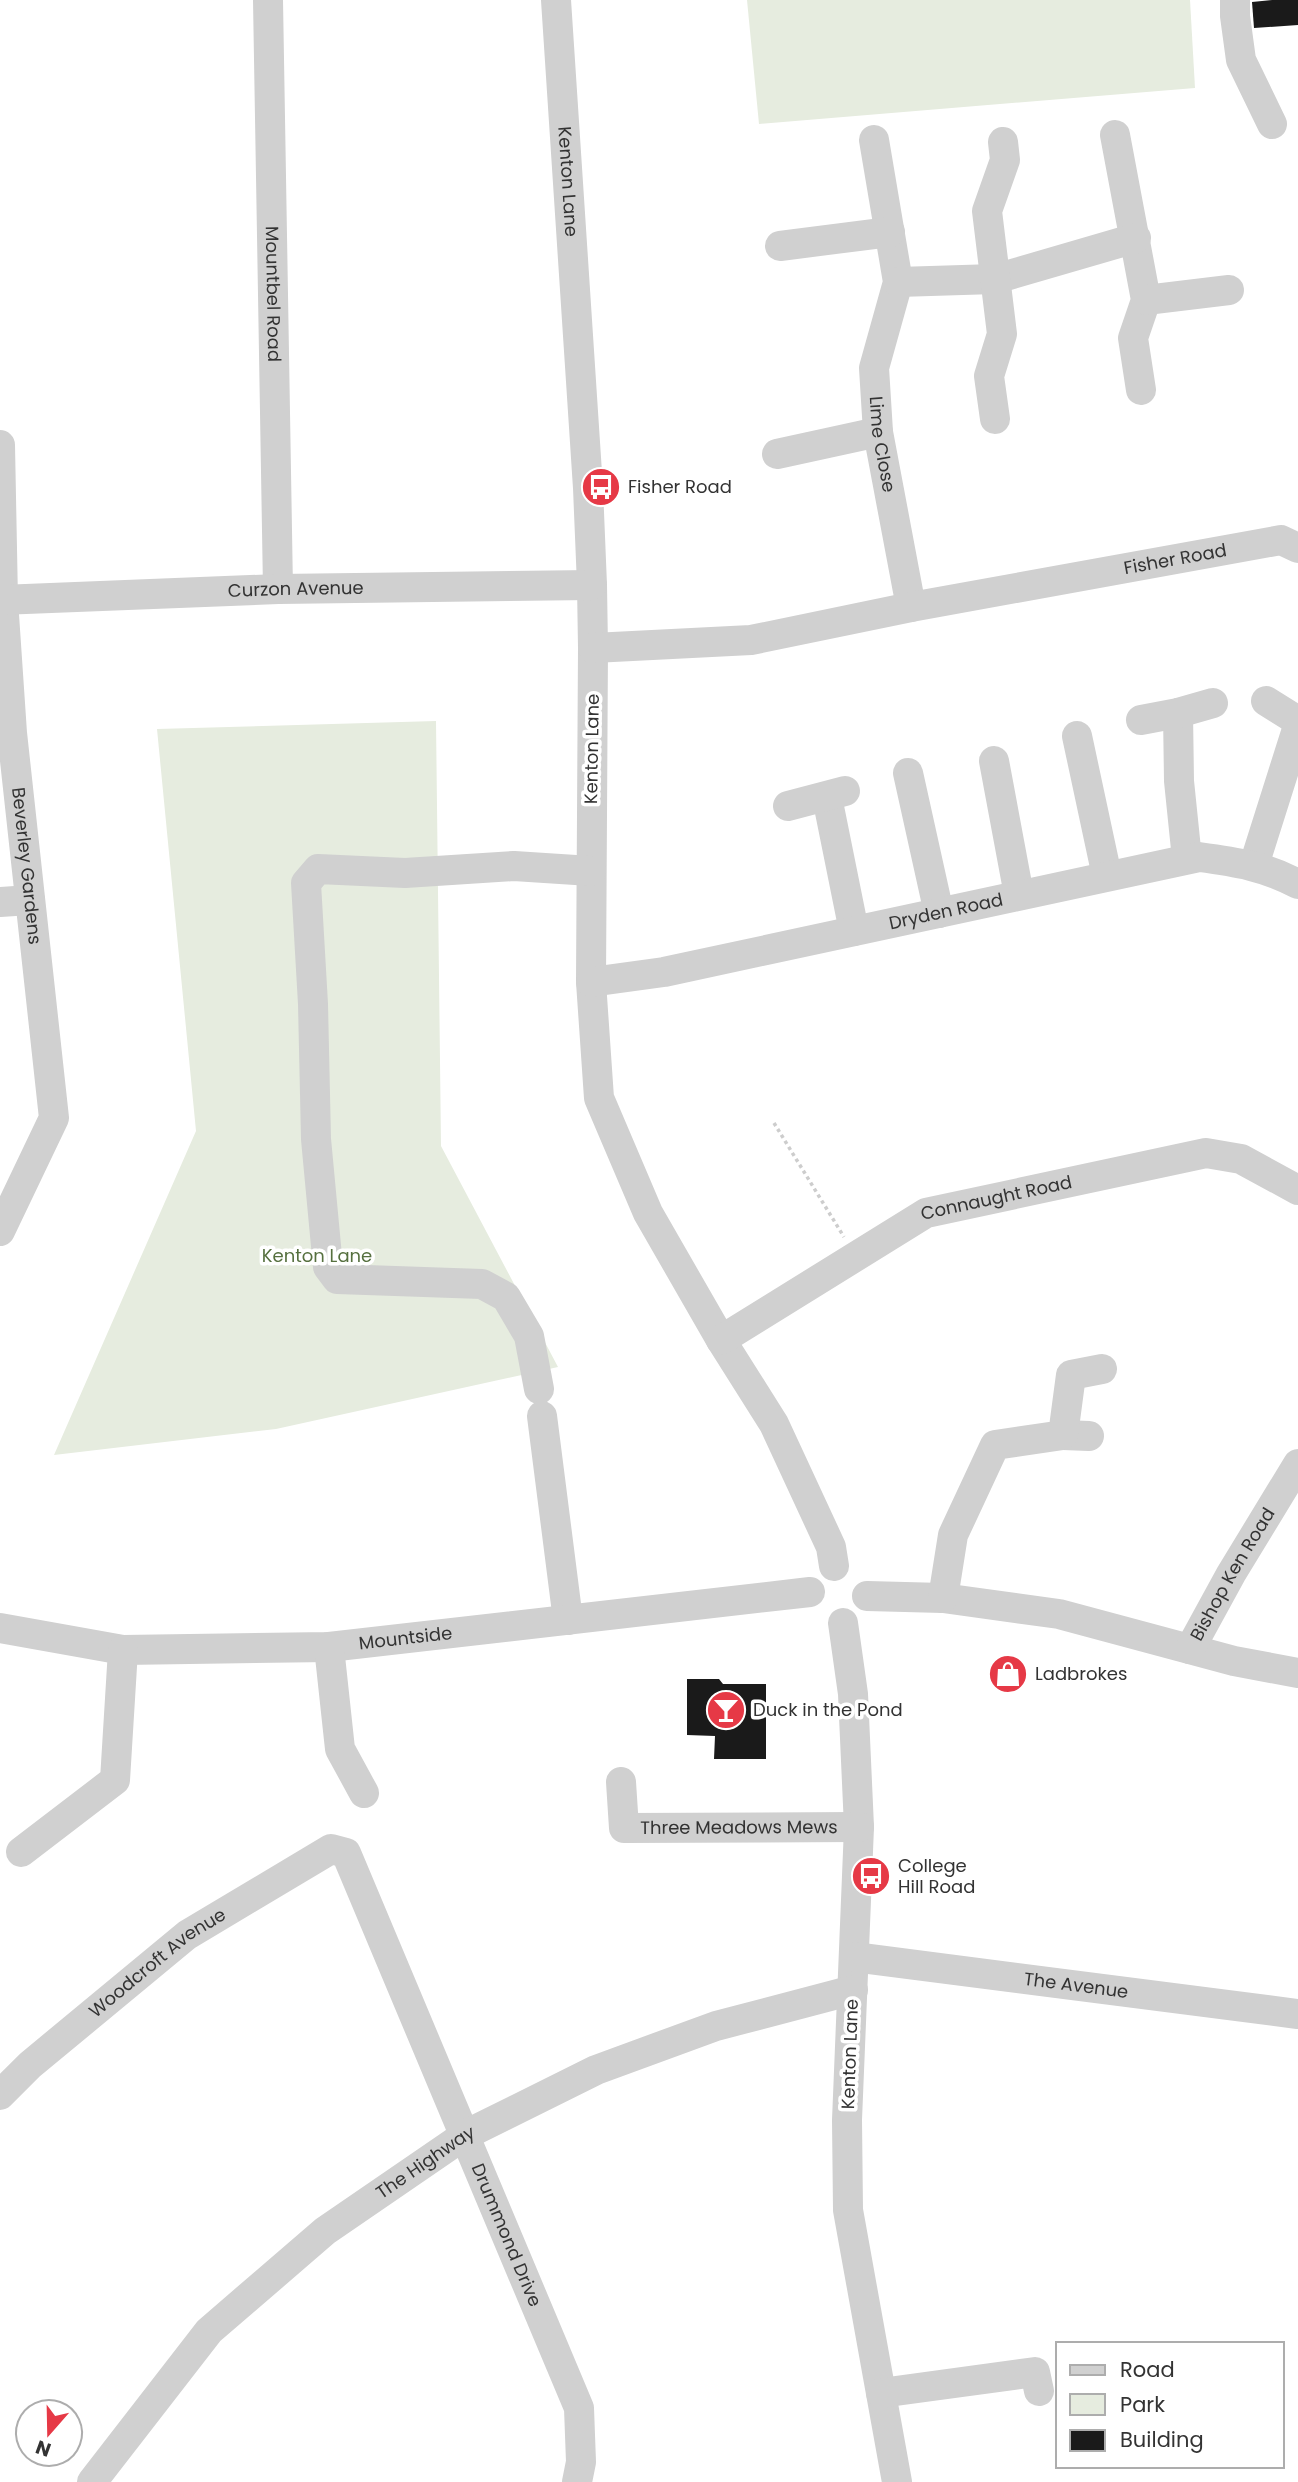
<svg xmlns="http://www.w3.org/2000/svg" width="1298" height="2482" viewBox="0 0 1298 2482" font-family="Poppins,sans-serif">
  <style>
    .green { fill: #e6ecdf }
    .building { fill: #1a1a1a }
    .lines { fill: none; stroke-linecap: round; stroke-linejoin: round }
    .path { stroke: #cdcdcd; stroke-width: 3.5; stroke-dasharray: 3.5 3.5; stroke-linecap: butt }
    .minor { stroke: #d0d0d0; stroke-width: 30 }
    .labels { text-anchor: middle; stroke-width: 7; stroke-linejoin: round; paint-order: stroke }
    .street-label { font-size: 18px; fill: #333; stroke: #fff }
    .poi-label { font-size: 18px; fill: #333; stroke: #fff; text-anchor: start }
    .park-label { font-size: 18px; fill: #56703f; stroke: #fff }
  </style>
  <rect width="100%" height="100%" fill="#fff"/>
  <g class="green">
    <path d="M747,0H1190L1195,88L759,124Z"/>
    <path d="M436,721L441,1146L558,1367L276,1429L54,1455L196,1131L157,729Z"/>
  </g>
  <g class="building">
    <path d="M1272,0H1298V25L1254,28L1252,2Z"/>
    <path d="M687,1679H719L723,1684H766V1759H714L715,1736L687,1735Z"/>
  </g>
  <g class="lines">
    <path class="path" d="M774,1123L844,1237"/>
    <g class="minor">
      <path id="s1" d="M268,0L278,589"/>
      <path id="s2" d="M556,0L588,488L592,585L593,648L591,982L599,1098L648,1213L721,1340L774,1424L831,1547L834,1566"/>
      <path d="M1235,0V16L1241,60L1272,124"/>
      <path d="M1115,135L1146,300L1133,338L1141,390"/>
      <path id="s3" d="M874,140L898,282L874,368L878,432L911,607"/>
      <path d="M780,246L890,232"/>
      <path d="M898,282L995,279L1136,238"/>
      <path d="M1146,300L1229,290"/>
      <path d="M995,419L989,376L1002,334L987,211L1005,160L1003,142"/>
      <path id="s4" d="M0,445L3,600L12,733L54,1118L0,1231"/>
      <path d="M777,454L878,432"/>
      <path id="s5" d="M0,600L278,589L592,585"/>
      <path id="s6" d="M593,648L751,640L911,607L1281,540L1298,548"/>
      <path d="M1266,701L1298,721"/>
      <path d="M1178,713L1179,781L1187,859"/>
      <path d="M1141,720L1178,713L1213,703"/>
      <path d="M1077,736L1107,876"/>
      <path d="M994,761L1019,895"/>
      <path d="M908,773L939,913"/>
      <path d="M827,797L854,931"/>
      <path d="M788,806L845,791"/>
      <path d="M1254,865L1298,726"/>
      <path d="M0,902L30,900"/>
      <path id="s7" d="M591,982L664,972L1199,857C1236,862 1264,866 1298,884"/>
      <path id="s8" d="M721,1340L926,1213L1206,1153L1241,1159L1298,1190"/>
      <path d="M539,1389L529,1336L506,1297L482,1284L337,1279L328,1267L316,1139L313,1004L306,883L318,869L405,873L514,866L591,871"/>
      <path d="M542,1416L568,1620"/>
      <path d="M1063,1435L1089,1436"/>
      <path d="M867,1596L943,1598L1059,1614L1234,1661L1298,1673"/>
      <path d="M943,1598L953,1535L995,1445L1063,1435L1071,1375L1102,1369"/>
      <path d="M843,1623L853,1694L859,1827L847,2120L848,2210L897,2482"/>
      <path id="s9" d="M0,1628L123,1650L329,1647L810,1592"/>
      <path d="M329,1647L340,1749L364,1793"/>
      <path id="s10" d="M1190,1649L1231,1574L1298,1464"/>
      <path id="s11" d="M621,1782L624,1828L859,1827"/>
      <path d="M21,1852L115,1780L123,1650"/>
      <path id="s12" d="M854,1957L1298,2014"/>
      <path id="s13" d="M0,2095L30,2065L187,1935L331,1849L346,1853L579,2408L581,2462L577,2482"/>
      <path d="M881,2393L1035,2372L1039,2391"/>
      <path id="s14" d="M92,2482L209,2331L325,2231L465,2135L596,2070L716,2026L853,1990"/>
    </g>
  </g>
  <defs>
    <g id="bus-disc" transform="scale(2.0125)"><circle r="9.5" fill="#e63946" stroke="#fff"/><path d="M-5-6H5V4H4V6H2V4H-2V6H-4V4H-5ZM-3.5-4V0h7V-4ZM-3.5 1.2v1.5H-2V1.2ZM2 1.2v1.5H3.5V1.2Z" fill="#fff"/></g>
    <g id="shop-disc" transform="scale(2.0125)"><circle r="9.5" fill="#e63946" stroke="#fff"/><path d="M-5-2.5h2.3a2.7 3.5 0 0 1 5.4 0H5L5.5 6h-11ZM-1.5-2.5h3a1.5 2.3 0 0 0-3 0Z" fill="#fff"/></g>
    <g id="bar-disc" transform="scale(2.0125)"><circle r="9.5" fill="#e63946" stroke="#fff"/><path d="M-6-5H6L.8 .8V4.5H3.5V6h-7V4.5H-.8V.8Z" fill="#fff"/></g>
  </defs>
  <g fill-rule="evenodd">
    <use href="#bus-disc" x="601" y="487"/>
    <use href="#shop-disc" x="1008" y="1674"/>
    <use href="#bar-disc" x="726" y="1710"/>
    <use href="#bus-disc" x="871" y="1876"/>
  </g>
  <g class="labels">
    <g class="street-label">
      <text dy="6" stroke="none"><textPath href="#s2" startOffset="182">Kenton Lane</textPath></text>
      <text dy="6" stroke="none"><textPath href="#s1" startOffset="294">Mountbel Road</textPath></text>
      <text dy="6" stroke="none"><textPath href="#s3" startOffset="310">Lime Close</textPath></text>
      <text dy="6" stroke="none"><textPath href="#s6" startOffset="590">Fisher Road</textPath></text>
      <text dy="6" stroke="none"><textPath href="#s5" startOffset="296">Curzon Avenue</textPath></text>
      <text transform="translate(592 749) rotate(-89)" y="6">Kenton Lane</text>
      <text dy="6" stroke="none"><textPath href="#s4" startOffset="422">Beverley Gardens</textPath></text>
      <text dy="6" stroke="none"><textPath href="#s7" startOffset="362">Dryden Road</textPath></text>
      <text dy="6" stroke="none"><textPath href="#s8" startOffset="313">Connaught Road</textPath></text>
      <text dy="6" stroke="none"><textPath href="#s10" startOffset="86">Bishop Ken Road</textPath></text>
      <text dy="6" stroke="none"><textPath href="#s9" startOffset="408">Mountside</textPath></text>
      <text dy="6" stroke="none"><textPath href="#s11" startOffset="161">Three Meadows Mews</textPath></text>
      <text dy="6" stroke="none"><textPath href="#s13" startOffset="206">Woodcroft Avenue</textPath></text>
      <text dy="6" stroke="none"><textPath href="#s12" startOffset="224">The Avenue</textPath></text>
      <text transform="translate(850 2054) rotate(-88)" y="6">Kenton Lane</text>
      <text dy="6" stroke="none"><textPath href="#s14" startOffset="466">The Highway</textPath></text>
      <text dy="6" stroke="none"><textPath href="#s13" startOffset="844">Drummond Drive</textPath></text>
    </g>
    <g class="poi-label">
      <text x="628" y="493">Fisher Road</text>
      <text x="1035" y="1680">Ladbrokes</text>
      <text x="753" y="1716">Duck in the Pond</text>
      <text x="898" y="1872">College<tspan x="898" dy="21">Hill Road</tspan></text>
    </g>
    <g class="park-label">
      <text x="317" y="1262">Kenton Lane</text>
    </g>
  </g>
  <rect x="1056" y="2342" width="228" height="126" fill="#ffffff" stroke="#adadad" stroke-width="2"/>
  <rect x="1070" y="2365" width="35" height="10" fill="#d0d0d0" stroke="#adadad" stroke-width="2"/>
  <text x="1120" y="2377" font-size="21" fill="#333333">Road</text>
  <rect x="1070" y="2394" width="35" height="21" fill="#e6ecdf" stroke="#adadad" stroke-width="2"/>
  <text x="1120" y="2412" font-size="21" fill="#333333">Park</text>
  <rect x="1070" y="2430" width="35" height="21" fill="#1a1a1a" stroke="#adadad" stroke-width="2"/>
  <text x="1120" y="2447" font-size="21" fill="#333333">Building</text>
  <g transform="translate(49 2433) rotate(200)"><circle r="33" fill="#ffffff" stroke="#adadad" stroke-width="2"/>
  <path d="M0-5L12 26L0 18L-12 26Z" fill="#e63946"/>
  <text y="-10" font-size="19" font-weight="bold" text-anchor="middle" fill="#333333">N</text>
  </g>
</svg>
